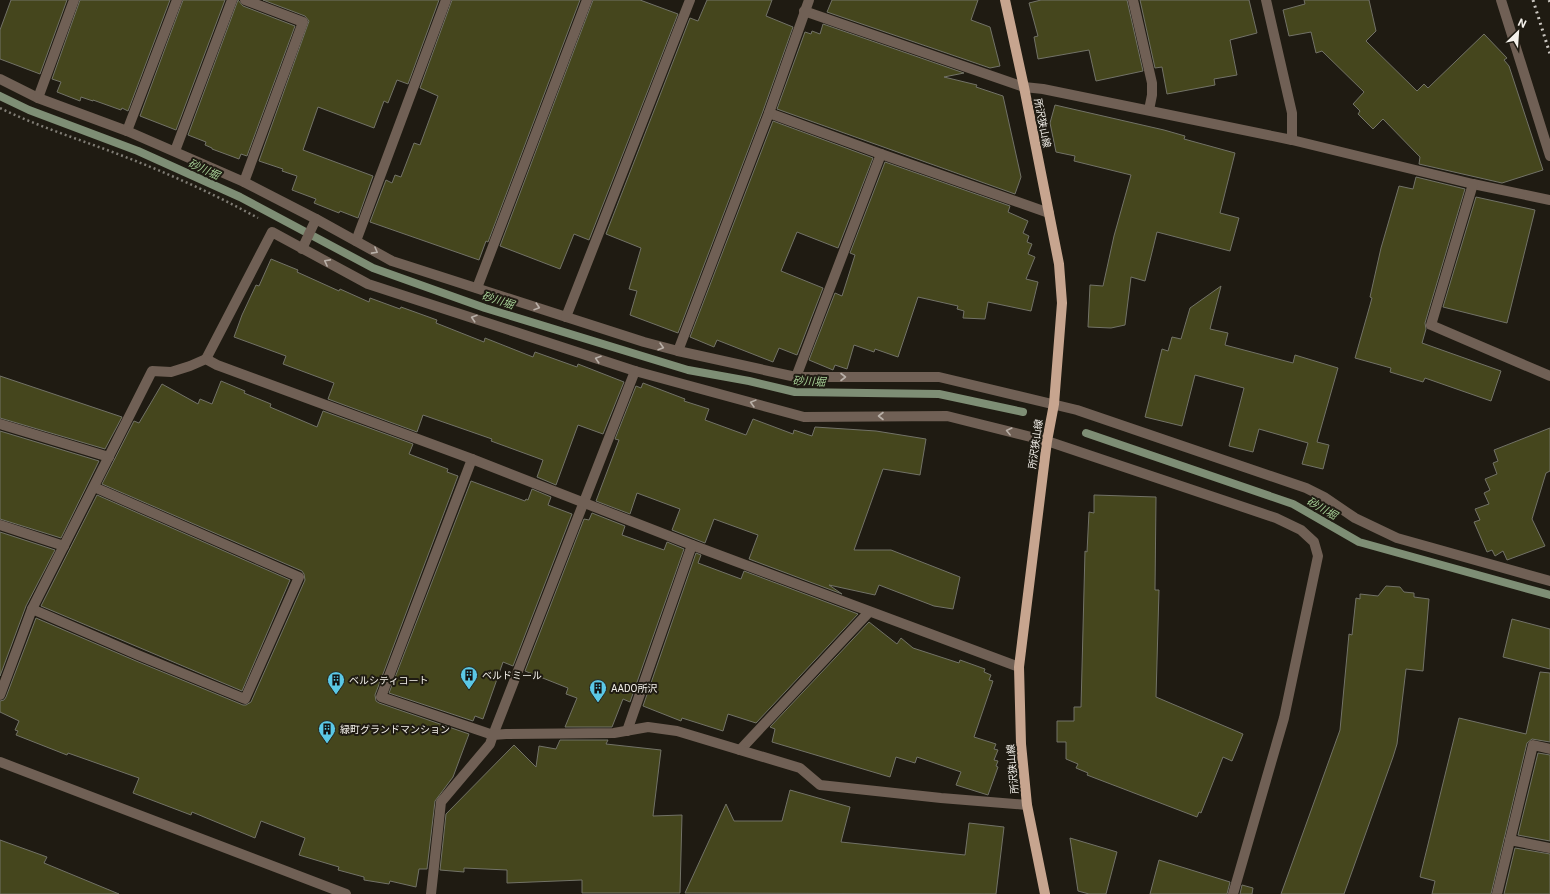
<svg xmlns="http://www.w3.org/2000/svg" width="1550" height="894" viewBox="0 0 1550 894" font-family="Roboto,'Noto Sans JP',sans-serif">
  <style>
    .lines { fill: none; stroke-linecap: round; stroke-linejoin: round }
    .stream { stroke: #7e8e75; stroke-width: 8 }
    .building { fill: #45461d; stroke: #727267 }
    .path { stroke: #807d75; stroke-width: 2.5; stroke-dasharray: 2 3; stroke-linecap: butt }
    .street { stroke: #706055; stroke-width: 10 }
    .primary { stroke: #c7a58f; stroke-width: 10 }
    .rail { stroke: #cbc7c1; stroke-width: 3; stroke-dasharray: 2 4; stroke-linecap: butt }
    .oneway { stroke: #b9b0a8 }
    .labels { text-anchor: middle; stroke-width: 4; stroke-linejoin: round; paint-order: stroke }
    .street-label { font-size: 10px; fill: #f4f1eb; stroke: #1f1b12 }
    .poi-label { font-size: 10px; fill: #f4f1eb; stroke: #1f1b12; text-anchor: start }
    .water-label { font-size: 11px; font-style: italic; fill: #a6cf96; stroke: #1f1b12 }
  </style>
  <rect width="100%" height="100%" fill="#1f1b12"/>
  <g class="lines">
    <g class="stream">
      <path d="M0,96L29,110L138,151L240,197L373,268L485,308L688,370L749,381L795,392L939,394L1023,412"/>
      <path d="M1086,433L1293,504L1359,542L1550,595"/>
    </g>
  </g>
  <g class="building">
    <path d="M11,0H67L40,74L0,59V30Z"/>
    <path d="M80,0H170L128,111L122,108L121,110L93,100V101L81,97L80,101L57,92L61,82L52,79Z"/>
    <path d="M183,0H225L176,130L140,116Z"/>
    <path d="M238,0L243,6L295,26L247,156L241,154L239,159L212,149V148L205,145L206,142L188,135Z"/>
    <path d="M263,0H439L408,84L397,80L388,103L384,101L374,128L318,107L303,150L373,176L358,218L340,211L339,213L314,203L316,199L292,190L297,176L282,171L283,169L259,161L309,21L305,16Z"/>
    <path d="M452,0H580L488,242L486,241L479,260L370,222L386,180L392,183L395,175L401,177L414,143L420,145L438,96L420,88Z"/>
    <path d="M593,0H640L678,14L589,240L574,234L560,269L500,246Z"/>
    <path d="M707,0H772L766,16L793,27L763,111L678,333L630,315L637,291L629,289L641,248L606,234L690,18L698,21Z"/>
    <path d="M832,0H978L971,20L990,27L1000,66L990,68L827,12Z"/>
    <path d="M1041,0H1127L1143,71L1096,81L1089,50L1038,59L1034,37L1038,36L1029,3Z"/>
    <path d="M1140,0H1249L1257,33L1230,40L1237,75L1214,79L1215,85L1167,94L1162,67L1155,68Z"/>
    <path d="M1304,0H1369L1376,31L1366,41L1417,91L1424,84L1428,88L1484,34L1507,58L1504,60L1509,66L1543,170L1502,183L1419,164L1420,157L1383,119L1373,129L1358,114L1360,111L1353,104L1364,92L1322,51L1316,53L1311,32L1289,36L1283,10L1305,4Z"/>
    <path d="M823,24L964,73L944,77L977,85L976,87L1003,96L1021,177L1015,194L777,109L805,32L811,34L812,31L820,34Z"/>
    <path d="M1055,105L1164,130L1185,136L1184,139L1235,153L1220,213L1239,218L1230,251L1157,232L1145,281L1131,277L1125,325L1111,328L1088,327L1090,285L1103,286L1114,236L1131,175L1074,161L1075,156L1056,152L1050,123Z"/>
    <path d="M773,121L873,158L838,248L797,232L781,271L823,288L797,355L779,348L773,362L717,340L714,347L690,337Z"/>
    <path d="M885,162L1010,206L1008,212L1028,221L1023,233L1029,236L1027,242L1032,244L1028,254L1035,257L1026,279L1038,282L1031,311L988,302L985,319L963,318L964,311L957,309L958,306L918,297L898,357L875,349L874,352L854,345L847,369L835,365L833,370L809,360L835,293L842,296L855,255L850,253Z"/>
    <path d="M1416,177L1465,189L1425,323L1426,329L1422,343L1501,371L1491,401L1425,378L1423,382L1390,372L1391,368L1355,358L1372,298L1370,297L1381,248L1399,186L1413,189Z"/>
    <path d="M1476,197L1535,210L1507,323L1443,307Z"/>
    <path d="M271,259L298,270L297,272L339,291L340,289L369,302L370,298L400,309L401,307L437,320L436,323L484,342L485,338L533,357L535,352L577,367L578,364L624,382L603,434L578,425L556,485L537,477L543,460L491,441L492,439L423,415L417,432L328,399L334,383L283,364L286,356L234,337L242,315L256,285L259,286Z"/>
    <path d="M1221,286L1210,329L1228,333L1225,345L1293,363L1295,355L1338,368L1317,442L1329,445L1323,469L1302,464L1308,443L1259,429L1253,452L1229,446L1244,388L1195,375L1182,426L1145,417L1162,349L1168,351L1172,337L1181,339L1190,308Z"/>
    <path d="M0,376L122,417L105,449L0,418Z"/>
    <path d="M221,381L245,391L244,393L271,404L270,407L317,427L323,411L413,444L409,454L448,469L447,472L458,476L375,695L376,701L379,703L469,734L453,777L435,801L427,869H419L416,887L390,881L389,884L364,880V877L338,870L339,867L299,855L305,838L261,821L255,838L192,812L191,815L133,793L139,778L68,753L67,755L16,735L18,731L15,730L19,721L0,712V701L4,700L6,697L36,618L136,661L243,705H246L251,702L305,580L304,574L302,571L102,484L134,421L139,423L162,384L198,404L200,399L212,404Z"/>
    <path d="M643,383L685,399L684,401L709,409L705,420L746,435L753,419L793,434L794,430L812,436L815,427L876,431L926,439L920,475L883,469L854,550H891L960,577L953,609L934,606L879,585L875,595L829,585L842,594L749,559L758,535L714,519L705,543L672,530L680,509L637,493L630,514L596,501L619,440L615,439L636,386L641,388Z"/>
    <path d="M1550,428V471L1546,473L1532,519L1545,546L1507,560L1503,551L1495,556L1492,550L1487,552L1474,522L1480,520L1475,509L1489,504L1484,493L1490,490L1485,479L1497,474L1493,463L1498,461L1494,450Z"/>
    <path d="M0,431L99,461L61,538L0,519Z"/>
    <path d="M471,481L525,501L526,499L528,500L532,489L551,497L548,505L572,514L513,666L503,662L483,719L475,716L473,721L389,693Z"/>
    <path d="M97,495L290,580L242,691L41,606Z"/>
    <path d="M1094,495L1156,497L1155,590H1159L1156,697L1243,734L1232,761L1223,757L1201,813L1199,812L1197,817L1087,775L1088,773L1076,768L1078,764L1066,759V742H1057V721H1074V707H1081L1085,551L1087,552L1089,512L1094,513Z"/>
    <path d="M592,513L625,526L622,535L664,550L667,542L684,549L630,702L623,699L612,727H565L577,698L566,694L568,688L525,671L584,519L589,520Z"/>
    <path d="M0,532L55,550L26,606L0,676Z"/>
    <path d="M696,553L701,555L698,563L741,579L744,571L858,614L756,723L728,714L723,731L682,718L681,721L643,706Z"/>
    <path d="M1386,586L1400,587L1404,592L1414,593V597L1429,599L1423,671L1406,669L1397,744L1393,757L1344,894H1281L1340,730L1349,634L1352,635L1356,598L1360,599V594L1378,596Z"/>
    <path d="M1512,619L1550,629V669L1503,657Z"/>
    <path d="M869,622L897,644L901,638L913,648L959,663L960,660L985,669L984,672L991,675L989,680L993,681L974,737L996,744L994,749L998,750L994,760L998,761L996,766L998,767L988,795L956,785L961,772L917,757L915,763L896,757L890,777L772,742L775,729L770,727Z"/>
    <path d="M1540,672L1550,673V742L1532,739L1527,743L1491,894H1432L1435,881L1420,877L1459,718L1526,734Z"/>
    <path d="M560,740H608L606,744L661,750L653,816L682,815L680,893H582V880L507,883V870L464,868V872L440,870L446,814L514,745L536,767L539,746L556,749Z"/>
    <path d="M1538,753L1550,755V841L1518,835Z"/>
    <path d="M790,790L850,807L841,842L965,855L969,823L1004,827L996,894L685,893L726,804L734,821H782Z"/>
    <path d="M1070,838L1117,852L1106,894H1089L1078,891Z"/>
    <path d="M0,840L47,857L44,863L119,894H0Z"/>
    <path d="M1515,848L1550,854V894H1504Z"/>
    <path d="M1159,860L1230,882L1227,894H1150Z"/>
    <path d="M1242,885L1253,888L1252,894H1240Z"/>
  </g>
  <g class="lines">
    <path class="path" d="M0,108C41,128 85,141 128,158C172,175 216,195 258,218"/>
    <g class="street">
      <path d="M1133,0L1152,83V95L1149,110"/>
      <path d="M1266,0L1292,113V140"/>
      <path d="M1501,0L1550,156"/>
      <path d="M804,11L1024,87L1043,89L1292,140L1473,184L1550,200"/>
      <path d="M0,79L38,98L127,131L244,182L316,219L392,261L644,342L678,351L796,377H939L1077,410L1306,488L1324,497L1355,518L1397,538L1550,581"/>
      <path d="M38,98L74,0"/>
      <path d="M769,113L881,154L1049,213"/>
      <path d="M127,131L177,0"/>
      <path d="M175,151L232,0"/>
      <path d="M244,182L303,22L245,0"/>
      <path d="M1473,184L1431,325L1550,376"/>
      <path d="M356,241L446,0"/>
      <path d="M302,249L316,219"/>
      <path d="M477,288L587,0"/>
      <path d="M566,317L690,0"/>
      <path d="M678,351L769,113L809,0"/>
      <path d="M206,359L272,232L368,284L635,371L804,417L947,416L1047,441L1276,518L1301,530L1314,542L1318,556L1284,718L1233,894"/>
      <path d="M796,377L881,154"/>
      <path d="M0,424L109,457"/>
      <path d="M472,459L381,697L493,735L635,371"/>
      <path d="M0,525L64,546"/>
      <path d="M32,609L138,655L245,699L299,577L94,487"/>
      <path d="M0,695L32,609L152,371L171,372L190,366L206,359L217,365L472,459L692,545L1019,667"/>
      <path d="M627,731L692,545"/>
      <path d="M740,750L869,612"/>
      <path d="M0,762L346,894"/>
      <path d="M1510,840L1550,848"/>
      <path d="M431,894L441,802L490,744L493,735L506,734L614,733L648,727L677,731L800,768L820,785L941,798L1027,805"/>
      <path d="M1497,894L1533,745L1550,749"/>
    </g>
    <path class="primary" d="M1005,0L1024,87L1059,264L1062,303L1054,404L1047,441L1019,667L1021,744L1027,805L1045,894"/>
    <g class="rail">
      <path d="M1533,0L1550,54"/>
      <path d="M1549,0L1550,2"/>
    </g>
  </g>
  <defs><path id="oneway-chevron" d="M-2-3.5L2.5 0L-2 3.5" fill="none" stroke-width="1.6" stroke-linecap="round" stroke-linejoin="round"/></defs>
  <g class="oneway">
    <use href="#oneway-chevron" transform="translate(375 251) rotate(29)"/>
    <use href="#oneway-chevron" transform="translate(327 262) rotate(-152)"/>
    <use href="#oneway-chevron" transform="translate(537 307) rotate(18)"/>
    <use href="#oneway-chevron" transform="translate(474 318) rotate(-162)"/>
    <use href="#oneway-chevron" transform="translate(661 347) rotate(16)"/>
    <use href="#oneway-chevron" transform="translate(598 359) rotate(-162)"/>
    <use href="#oneway-chevron" transform="translate(843 377)"/>
    <use href="#oneway-chevron" transform="translate(753 403) rotate(-165)"/>
    <use href="#oneway-chevron" transform="translate(881 416) rotate(180)"/>
    <use href="#oneway-chevron" transform="translate(1009 431) rotate(-166)"/>
  </g>
  <defs>
    <g id="building-pin" transform="scale(0.9)"><path d="M0 17L-7.5 6A9.5 9.5 0 1 1 7.5 6Z" fill="#5bc8e6" stroke="#1f1b12"/><path d="M-4-6H4V6H1V3H-1V6H-4ZM-2.5-4.3h1.7v1.8h-1.7ZM.8-4.3h1.7v1.8H.8ZM-2.5-1h1.7V.8h-1.7ZM.8-1h1.7V.8H.8Z" fill="#111"/></g>
  </defs>
  <g fill-rule="evenodd">
    <use href="#building-pin" x="469" y="675"/>
    <use href="#building-pin" x="336" y="680"/>
    <use href="#building-pin" x="598" y="688"/>
    <use href="#building-pin" x="327" y="729"/>
  </g>
  <g class="labels">
    <g class="street-label">
      <text transform="translate(1043 123) rotate(79)" y="4">所沢狭山線</text>
      <text transform="translate(1035 444) rotate(-82)" y="4">所沢狭山線</text>
      <text transform="translate(1012 769) rotate(-95)" y="4">所沢狭山線</text>
    </g>
    <g class="poi-label">
      <text x="482" y="679">ベルドミール</text>
      <text x="349" y="684">ベルシティコート</text>
      <text x="611" y="692">AADO所沢</text>
      <text x="340" y="733">緑町グランドマンション</text>
    </g>
    <g class="water-label">
      <text transform="translate(204 169) rotate(25)" y="4">砂川堀</text>
      <text transform="translate(498 300) rotate(18)" y="4">砂川堀</text>
      <text transform="translate(809 381) rotate(3)" y="4">砂川堀</text>
      <text transform="translate(1322 508) rotate(30)" y="4">砂川堀</text>
    </g>
  </g>
  <g transform="translate(1518 32) rotate(25)" stroke="#1f1b12" stroke-width="3" paint-order="stroke">
  <path d="M0-3L7 15L0 10L-7 15Z" fill="#f4f1eb"/>
  <text y="-6" font-size="11" font-weight="bold" text-anchor="middle" fill="#f4f1eb">N</text>
  </g>
</svg>
